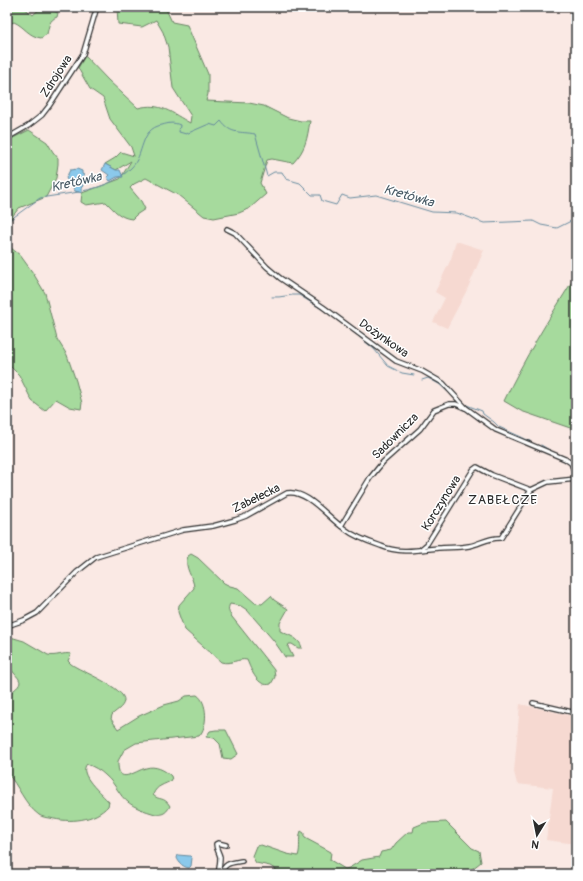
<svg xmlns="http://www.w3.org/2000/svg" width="583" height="881" viewBox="0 0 583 881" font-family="Pangolin,sans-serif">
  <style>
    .built { fill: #f6d9d1 }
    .green { fill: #a6da9d; stroke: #688264 }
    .water { fill: #8bc9eb; stroke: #658a9e }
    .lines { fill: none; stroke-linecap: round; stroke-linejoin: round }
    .stream { stroke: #658a9e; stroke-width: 1 }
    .street-casing { stroke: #2b2b2b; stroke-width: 6 }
    .street { stroke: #fff; stroke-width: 3.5 }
    .labels { text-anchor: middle; stroke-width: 3; stroke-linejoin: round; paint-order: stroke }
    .street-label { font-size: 12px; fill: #2b2b2b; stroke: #fff }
    .water-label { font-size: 13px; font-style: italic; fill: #485a65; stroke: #fff }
    .neighbourhood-label { font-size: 13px; letter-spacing: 1px; fill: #2b2b2b; stroke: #fff }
  </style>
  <rect width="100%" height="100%" fill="#fae9e4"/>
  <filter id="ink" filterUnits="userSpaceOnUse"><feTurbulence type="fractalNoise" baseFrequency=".025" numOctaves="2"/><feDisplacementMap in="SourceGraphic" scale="8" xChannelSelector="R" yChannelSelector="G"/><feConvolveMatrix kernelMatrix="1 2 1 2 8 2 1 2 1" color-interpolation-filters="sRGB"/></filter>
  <g filter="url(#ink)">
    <g class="built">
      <path d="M456,241L484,250L467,290L447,328L433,322L445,298L435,292L451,259Z"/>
      <path d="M520,704L576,717V844L546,840L553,788L517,784L514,772Z"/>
    </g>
    <g class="green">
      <path d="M7,7H23L33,15L42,7H52L54,11L58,13L57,17C49,20 49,26 47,34L41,38C28,36 25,27 14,22L7,25Z"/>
      <path d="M117,7H165L172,22L187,25L208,74V94L206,101L249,103L264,106L288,118L301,121H310C307,139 306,149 293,163L272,159L267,160L260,183L266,194L250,208L239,213L214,218L204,216L178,195L146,178L134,184L130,188L141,201L145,209L136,215L132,219C120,218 114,210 106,202L86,205L81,202L82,193L120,179L131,161L116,170L105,164L115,158L121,152L134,156L131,147L110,119L103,98L90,89L78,68L85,56L108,80L138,108C160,102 172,113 190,123L191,116L173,88L168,47L163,32L156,20L142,27L118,24Z"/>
      <path d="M29,130L47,142L53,152L58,158V164L56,178L46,197L19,208L7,223V141Z"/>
      <path d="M7,245L20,255L33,273L45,293L57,339L67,355L76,381L82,403L81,409L70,407L56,399L45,411L32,401L19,375L7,363Z"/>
      <path d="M576,278V430L521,411L504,401C524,359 548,320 573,280Z"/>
      <path d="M191,554L198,558L224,583L230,586L238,588L255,603L262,604L271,596L274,600L288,609L280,623V631C288,635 300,638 302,648H298L292,644H289L288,647L293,657H285L283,654L274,641L247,610L241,606L230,604C227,609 229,613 232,617L274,670L275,677L271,684C258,688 251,670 247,660C238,658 231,665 221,662L185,630L182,623L178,612L179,605L194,588C194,577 183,568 188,556Z"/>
      <path d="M7,636L24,641L48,655C56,657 64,652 71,654L68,661L71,664C80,671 126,688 124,701C123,708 115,711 112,715L111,719L118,729L139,716L164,705L179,701L186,696L197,695C208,702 208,727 199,736L136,743L124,750L118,761C117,787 134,771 146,768C155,765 165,770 171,776L172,780C165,785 156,785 153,795C159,801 164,796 170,806C166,814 161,816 152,813C139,809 127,805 119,792C115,786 111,780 105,775C100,770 94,767 87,764C77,774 102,794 109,802L108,806C95,821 69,823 50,818C47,818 42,817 39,815C24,804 19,786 7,773V695C30,680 17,681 8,664C5,659 7,642 7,636Z"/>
      <path d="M216,730H226L238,754L231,759L223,758L220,744L214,738L206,737L210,731Z"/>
      <path d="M446,822L472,848L479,851L481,862L472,869L469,874H283L270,866L256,863L252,856L256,846L261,845L287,854L298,856C301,848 298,839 301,831L304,833V836L305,838L331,852L330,860L345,869L349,868L362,860L379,857L381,852L391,850L396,843L408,832H413L414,827L424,823Z"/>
    </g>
    <g class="water">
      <path d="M105,164L116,170H120L123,177H117L110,181L107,177L109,175L102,170Z"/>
      <path d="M77,169L82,171V174L84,175L81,180L83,186L81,188L82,193L75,191L73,188L75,186L70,185L66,178L70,170Z"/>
      <path d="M178,855L190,856L192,858L191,866L189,868C183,867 179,863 177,858Z"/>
    </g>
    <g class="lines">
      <g class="stream">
        <path d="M82,191C100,188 118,181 131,168C145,155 139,129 162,125C169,123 173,122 180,125L179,132L186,134L209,124L216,126L221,121C231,135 240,131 255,134L267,176L274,172H282L286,179L300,183L312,195H320L322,201L336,205L342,195L350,198L376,195L432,212L457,213L484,223L533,221L541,225L557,228L571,221L576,223"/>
        <path d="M7,222L40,198L79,192"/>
        <path d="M272,297C282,298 290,294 299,295L333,316"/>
        <path d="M346,326L374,349L388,366L402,373L414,375"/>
        <path d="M422,380L428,378L439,384L457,400"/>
        <path d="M461,400L464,404L482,411L483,414L494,422L499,427L530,441"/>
        <path d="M541,445L551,451"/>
        <path d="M566,458L576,462"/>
        <path d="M148,874C155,870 159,870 165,874"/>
      </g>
      <g class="street-casing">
        <g id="street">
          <path d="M7,138L28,126L42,115L49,106L83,54L97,7"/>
          <path d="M227,229L235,233L267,267L280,278L323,307L396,361L422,371L443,383L466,408L496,430L565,459L571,463L576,475"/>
          <path d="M341,526L370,478L383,462L420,429L434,410L449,404H456L465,408"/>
          <path d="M421,549L427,544L473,470L477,467L492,475L531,490L548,482L576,479"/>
          <path d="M7,626L24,620L37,613L77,572L96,557L183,530L213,526L235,520L246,516L287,493C307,489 329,519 345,529C355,537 369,542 381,546C400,554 418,550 438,548C448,547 459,548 469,546C480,544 489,537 501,538L531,490"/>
          <path d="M533,703L576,713"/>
          <path d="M218,874C219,869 220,862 220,857C219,852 216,849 216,844L218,843L226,845"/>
          <path d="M221,874C225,862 231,863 242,861"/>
        </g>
      </g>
      <use href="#street" class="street"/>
    </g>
  </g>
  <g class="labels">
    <g class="street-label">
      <text transform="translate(56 76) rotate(-57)" y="4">Zdrojowa</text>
      <text transform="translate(384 338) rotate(35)" y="4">Dożynkowa</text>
      <text transform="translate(395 436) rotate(-45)" y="4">Sadownicza</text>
      <text transform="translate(256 498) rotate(-26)" y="4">Zabełecka</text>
      <text transform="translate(441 503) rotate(-58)" y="4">Korczynowa</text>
    </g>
    <g class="water-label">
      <text transform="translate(76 181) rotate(-13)" y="5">Kretówka</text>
      <text transform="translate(409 195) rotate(16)" y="5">Kretówka</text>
    </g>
    <g class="neighbourhood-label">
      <text x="503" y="504">ZABEŁCZE</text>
    </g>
  </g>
  <rect width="583" height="881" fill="none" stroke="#fff" stroke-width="24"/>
  <rect x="12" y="12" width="559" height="857" fill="none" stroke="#2b2b2b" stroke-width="1.5" filter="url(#ink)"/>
  <g transform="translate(537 835) rotate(190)" stroke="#ffffff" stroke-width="3" paint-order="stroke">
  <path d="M0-3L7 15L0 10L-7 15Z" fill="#2b2b2b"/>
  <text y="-6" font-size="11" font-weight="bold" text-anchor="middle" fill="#2b2b2b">N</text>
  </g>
</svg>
